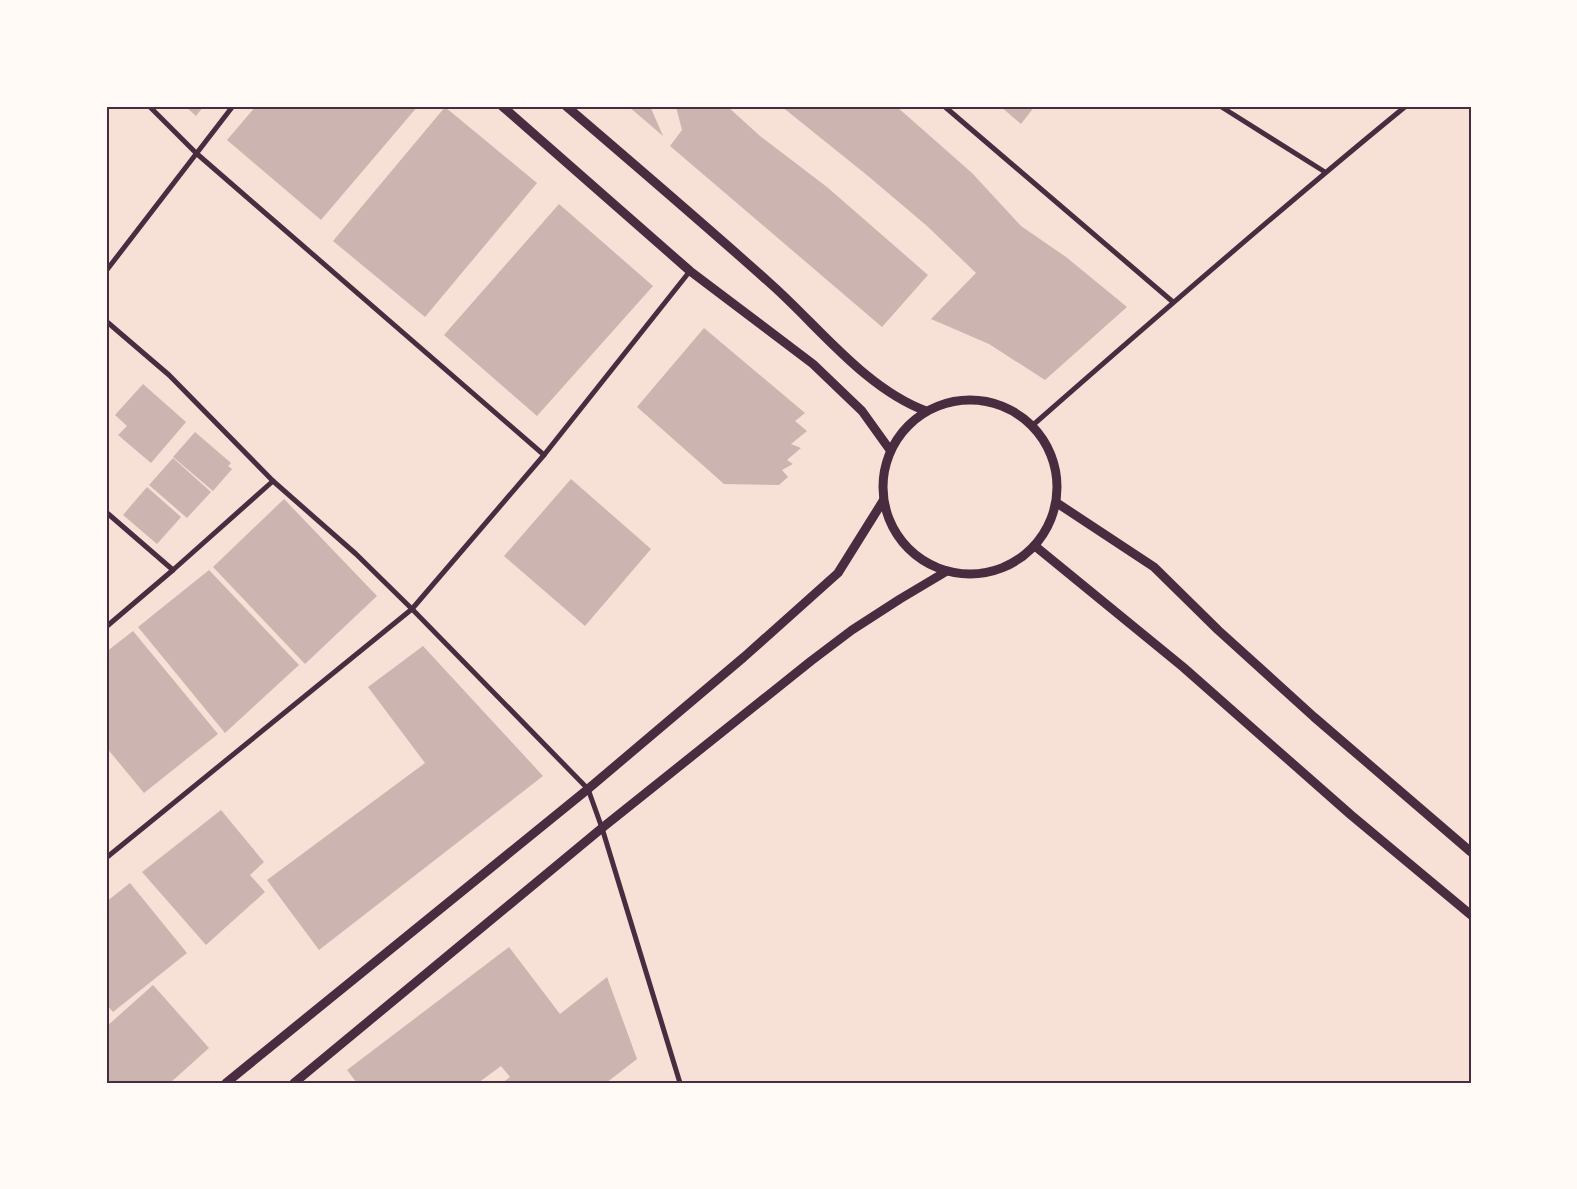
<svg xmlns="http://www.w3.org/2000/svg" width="1577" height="1189" viewBox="0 0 1577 1189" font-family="'DejaVu Sans',sans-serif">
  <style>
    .building { fill: #ccb4b1 }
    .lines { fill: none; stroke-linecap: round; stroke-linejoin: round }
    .minor { stroke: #4a2c40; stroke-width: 5 }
    .tertiary { stroke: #4a2c40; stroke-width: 9 }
    .neatline { fill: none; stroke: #4a2c40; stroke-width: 2 }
  </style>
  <rect width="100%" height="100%" fill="#f7e1d7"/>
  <g class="building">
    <path d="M185,106H204L196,116Z"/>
    <path d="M256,106H418L321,220L227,140Z"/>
    <path d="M628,106H650L663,136Z"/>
    <path d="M677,106H727L760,136L827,187L928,275L882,327L670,146L682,130L676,107Z"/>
    <path d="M781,106H896L972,173L1021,226L1066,257L1127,307L1045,380L989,344L931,319L976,273L927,226L868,176Z"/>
    <path d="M1000,106H1035L1021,124Z"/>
    <path d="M445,107L537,183L425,317L333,241Z"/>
    <path d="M559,204L653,286L537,416L444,335Z"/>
    <path d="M704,328L805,413L795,421L807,431L791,444L801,448L787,460L793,464L782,470L788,477L779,485L724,484L637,407Z"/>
    <path d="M143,384L186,422L151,463L118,435L127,426L115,415Z"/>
    <path d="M195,432L231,463L228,466L232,469L213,491L173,457Z"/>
    <path d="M173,458L211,492L187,518L149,485Z"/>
    <path d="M571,479L651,549L585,626L504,556Z"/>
    <path d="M147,487L181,517L157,544L123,515Z"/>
    <path d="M284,499L377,596L305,664L213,567Z"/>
    <path d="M209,570L299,665L225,733L138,627Z"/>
    <path d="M133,631L218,734L144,793L106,747V652Z"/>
    <path d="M423,646L543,776L319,950L267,880L425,763L368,687Z"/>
    <path d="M221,810L264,862L250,875L265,892L206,945L142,872Z"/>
    <path d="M130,883L187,953L113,1012L106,1004V902Z"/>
    <path d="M509,947L560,1014L607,977L637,1059L606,1083H502L510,1077L501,1066L478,1083H357L347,1070Z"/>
    <path d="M153,985L209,1048L170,1083H106V1027Z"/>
  </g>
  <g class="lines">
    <g class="minor">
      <path d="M149,106L196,153L544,455"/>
      <path d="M944,106L1173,302"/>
      <path d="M1220,106L1325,172"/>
      <path d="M106,271L233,106"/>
      <path d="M106,321L169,375L273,481L356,554L412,609L588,789L602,828L680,1083"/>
      <path d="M1033,425C1156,317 1279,210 1406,106"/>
      <path d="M106,512L173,570"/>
      <path d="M106,627L173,570L273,481"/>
      <path d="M106,858L412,609L544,455L690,271"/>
    </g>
    <g class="tertiary">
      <path d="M502,106L690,271L813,364L862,411L890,450"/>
      <path d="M566,106C635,165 704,224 772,285C819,327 866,389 926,411"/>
      <circle cx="970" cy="487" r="87"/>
      <path d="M1057,503L1154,567L1218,630L1314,717L1471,852"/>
      <path d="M1035,546L1183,667L1351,815L1471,915"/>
      <path d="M226,1083L588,789L744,657L838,573L883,501"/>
      <path d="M294,1083L602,828L811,661L852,630L900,599L947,571"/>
    </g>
  </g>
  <rect width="1577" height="1189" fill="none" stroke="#fffaf5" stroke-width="215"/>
  <rect x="108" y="108" width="1362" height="974" class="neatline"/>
</svg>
